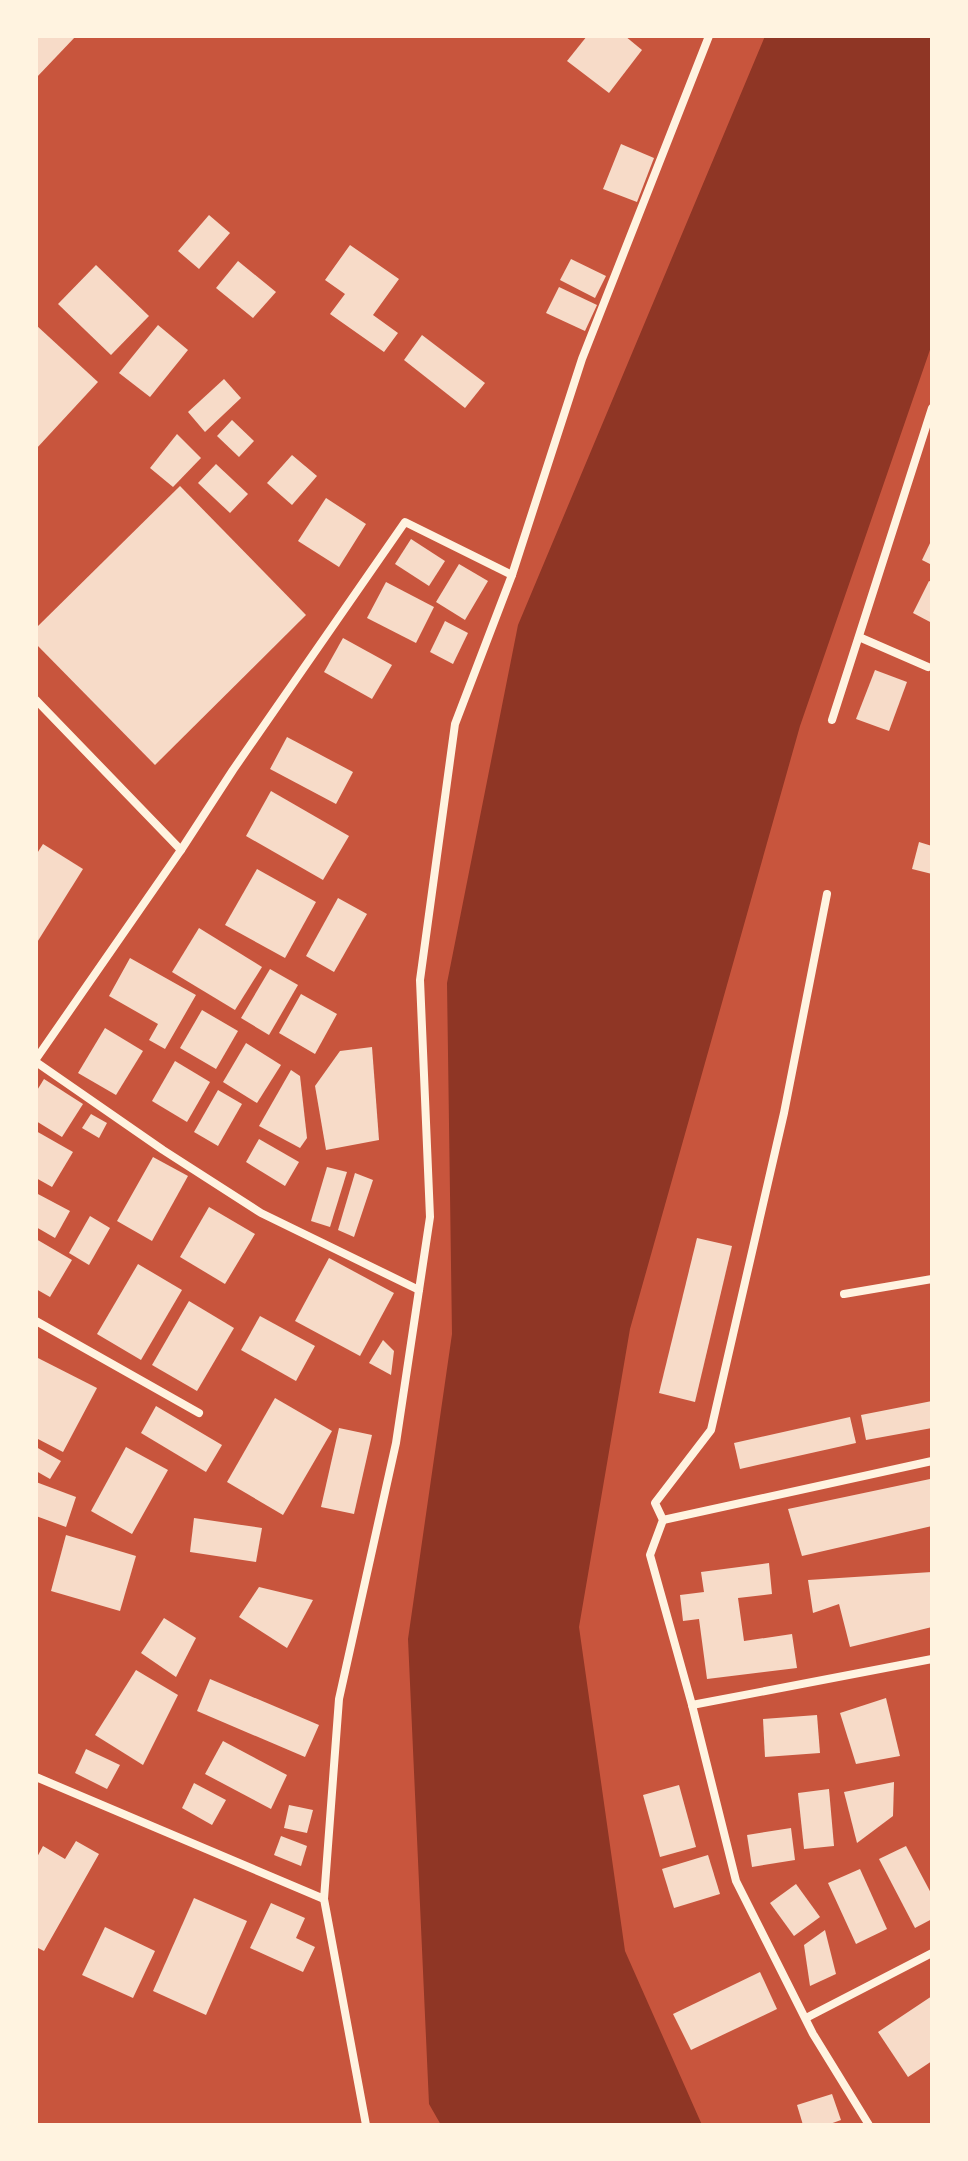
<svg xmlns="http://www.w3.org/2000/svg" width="968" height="2161" viewBox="0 0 968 2161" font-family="'Libre Baskerville',serif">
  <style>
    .water { fill: #8f3625 }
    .building { fill: #f7dbc8 }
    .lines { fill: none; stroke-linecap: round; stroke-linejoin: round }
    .minor { stroke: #fff3e0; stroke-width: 8 }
  </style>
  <rect width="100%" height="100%" fill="#c8553d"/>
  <path class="water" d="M765,36H932V344L800,726L630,1329L579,1627L625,1951L702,2125H441L429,2104L408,1639L452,1334L447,983L518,625Z"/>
  <g class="building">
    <path d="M36,36H76L36,78Z"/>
    <path d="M587,36H625L642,50L609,93L567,61Z"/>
    <path d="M621,144L654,158L637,202L603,189Z"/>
    <path d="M209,215L230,233L199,269L178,251Z"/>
    <path d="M350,245L399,279L373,315L398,333L384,352L330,314L345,294L325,280Z"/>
    <path d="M571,259L606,276L595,298L560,280Z"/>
    <path d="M238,261L276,292L253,318L216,288Z"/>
    <path d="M96,265L149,316L111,355L58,304Z"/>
    <path d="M559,287L597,305L585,331L546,313Z"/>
    <path d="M36,325L98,382L36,449Z"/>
    <path d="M158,325L188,350L150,397L119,373Z"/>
    <path d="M422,335L485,383L465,408L404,360Z"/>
    <path d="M224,379L241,398L205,432L188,412Z"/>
    <path d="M232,420L254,441L239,457L217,436Z"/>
    <path d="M177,434L201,458L173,487L150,468Z"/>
    <path d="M292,455L317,476L292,505L267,483Z"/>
    <path d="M216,464L248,494L230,513L198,483Z"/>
    <path d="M180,486L306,615L155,765L36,644V628Z"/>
    <path d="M326,498L366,524L339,567L298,541Z"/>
    <path d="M411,539L445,561L429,586L395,564Z"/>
    <path d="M932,539V565L922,560Z"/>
    <path d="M459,564L488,581L465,620L436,602Z"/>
    <path d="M929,581L932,582V623L913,613Z"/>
    <path d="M386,582L434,607L416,643L367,618Z"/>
    <path d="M445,621L468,633L453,664L430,652Z"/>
    <path d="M343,638L392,665L372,699L324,672Z"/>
    <path d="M875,670L907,682L889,731L856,719Z"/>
    <path d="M287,737L353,772L336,804L270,769Z"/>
    <path d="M271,791L349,836L323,880L246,836Z"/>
    <path d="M919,842L932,846V874L912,869Z"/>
    <path d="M43,844L83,869L36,944V855Z"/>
    <path d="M257,869L316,902L285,958L225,925Z"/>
    <path d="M338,898L367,914L334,972L306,956Z"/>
    <path d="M199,928L262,967L235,1010L172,972Z"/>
    <path d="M130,958L196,995L165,1049L149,1040L158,1024L109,996Z"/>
    <path d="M270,969L298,985L269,1035L241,1018Z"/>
    <path d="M301,994L337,1014L315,1054L279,1033Z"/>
    <path d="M202,1010L238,1031L216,1069L180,1048Z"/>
    <path d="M105,1028L143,1051L116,1095L78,1073Z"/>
    <path d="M246,1043L281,1065L257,1103L223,1082Z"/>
    <path d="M372,1047L379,1140L326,1150L315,1086L340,1051Z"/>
    <path d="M175,1061L210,1082L187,1122L152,1101Z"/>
    <path d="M291,1070L300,1076L307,1138L300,1148L259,1126Z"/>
    <path d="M44,1079L83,1104L62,1137L36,1121V1092Z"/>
    <path d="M218,1090L242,1104L218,1146L194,1132Z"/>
    <path d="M91,1114L107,1123L99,1138L82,1128Z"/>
    <path d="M36,1131L73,1152L52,1187L36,1178Z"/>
    <path d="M259,1139L299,1162L285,1186L246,1162Z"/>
    <path d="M153,1157L188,1176L152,1241L117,1221Z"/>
    <path d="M327,1167L347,1172L330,1227L311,1221Z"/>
    <path d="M355,1173L373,1180L354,1237L338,1230Z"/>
    <path d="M36,1193L70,1211L55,1238L36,1227Z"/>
    <path d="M209,1207L255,1234L225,1284L180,1257Z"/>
    <path d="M90,1216L110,1228L89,1265L69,1253Z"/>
    <path d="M697,1238L732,1246L695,1402L659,1393Z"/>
    <path d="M36,1239L72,1260L50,1297L36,1289Z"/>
    <path d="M329,1258L394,1293L360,1356L295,1321Z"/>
    <path d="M138,1264L182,1290L141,1360L97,1334Z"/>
    <path d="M189,1301L234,1328L197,1391L152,1365Z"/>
    <path d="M260,1316L315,1346L296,1381L241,1350Z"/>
    <path d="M383,1340L394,1351L391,1375L369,1363Z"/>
    <path d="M36,1357L97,1388L63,1452L36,1438Z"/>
    <path d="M275,1398L332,1431L283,1515L227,1482Z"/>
    <path d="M932,1401V1428L866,1440L861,1415Z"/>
    <path d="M156,1406L222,1445L206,1472L141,1433Z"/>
    <path d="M850,1417L856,1443L740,1469L734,1443Z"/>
    <path d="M339,1428L372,1435L354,1514L321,1507Z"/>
    <path d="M36,1447L61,1461L50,1479L36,1471Z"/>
    <path d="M126,1447L168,1470L132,1534L91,1511Z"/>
    <path d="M930,1479L932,1526L802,1556L788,1509Z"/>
    <path d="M36,1482L76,1497L66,1527L36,1516Z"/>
    <path d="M194,1518L262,1528L256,1562L190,1552Z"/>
    <path d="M66,1535L136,1556L120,1611L51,1591Z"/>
    <path d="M769,1563L772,1594L738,1598L744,1641L792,1634L797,1668L707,1679L699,1619L683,1621L680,1595L704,1592L701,1572Z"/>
    <path d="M932,1572V1627L850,1647L839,1604L813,1613L808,1580Z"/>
    <path d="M259,1587L313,1600L287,1648L239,1617Z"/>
    <path d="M164,1618L196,1638L176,1677L141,1653Z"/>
    <path d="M136,1670L178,1695L143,1765L95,1735Z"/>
    <path d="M210,1679L319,1725L305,1757L197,1711Z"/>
    <path d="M886,1698L900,1756L856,1764L840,1713Z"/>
    <path d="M817,1715L820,1753L765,1757L763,1719Z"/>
    <path d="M223,1741L287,1775L271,1809L205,1774Z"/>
    <path d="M86,1749L120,1765L107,1789L75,1773Z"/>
    <path d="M894,1782L893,1816L857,1843L844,1792Z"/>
    <path d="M194,1783L226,1800L212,1825L182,1808Z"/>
    <path d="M679,1785L696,1847L660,1857L643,1795Z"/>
    <path d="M829,1789L834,1846L804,1849L798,1793Z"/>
    <path d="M289,1805L313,1810L307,1833L284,1828Z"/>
    <path d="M791,1828L795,1860L752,1867L747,1835Z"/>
    <path d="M281,1836L307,1846L301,1866L274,1855Z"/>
    <path d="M76,1841L99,1854L44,1951L36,1947V1859L43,1846L65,1859Z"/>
    <path d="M906,1846L932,1895V1919L915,1928L879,1859Z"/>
    <path d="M708,1855L720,1894L674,1908L662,1869Z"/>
    <path d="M860,1869L887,1929L856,1944L828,1883Z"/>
    <path d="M796,1884L820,1917L794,1936L770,1903Z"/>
    <path d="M194,1898L247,1921L206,2015L153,1991Z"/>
    <path d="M271,1903L305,1918L296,1938L315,1947L303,1972L250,1948Z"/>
    <path d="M105,1927L155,1951L133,1998L82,1975Z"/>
    <path d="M825,1930L836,1974L810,1986L804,1945Z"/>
    <path d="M760,1972L777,2009L691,2050L673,2014Z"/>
    <path d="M932,1996V2061L908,2077L878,2032Z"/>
    <path d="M832,2094L841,2120L827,2125H803L797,2105Z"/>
  </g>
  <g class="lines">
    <g class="minor">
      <path d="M859,637L928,667"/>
      <path d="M36,700L181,850L36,1059"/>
      <path d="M832,720L932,408"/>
      <path d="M181,850L233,770L405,522L512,575"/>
      <path d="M827,894L784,1113L711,1430L655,1503L663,1520L650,1555L692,1705L736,1881L813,2034L869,2125"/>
      <path d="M36,1062L163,1150L261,1213L419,1290"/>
      <path d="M844,1294L932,1279"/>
      <path d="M36,1321L199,1413"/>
      <path d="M663,1520L932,1461"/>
      <path d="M692,1705L932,1659"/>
      <path d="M36,1777L324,1899L339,1699L396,1443L430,1217L420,980L455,724L512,575L582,359L709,36"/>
      <path d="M324,1899L366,2125"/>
      <path d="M806,2018L932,1953"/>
    </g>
  </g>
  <rect width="968" height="2161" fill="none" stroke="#fff3e0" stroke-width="76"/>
</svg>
